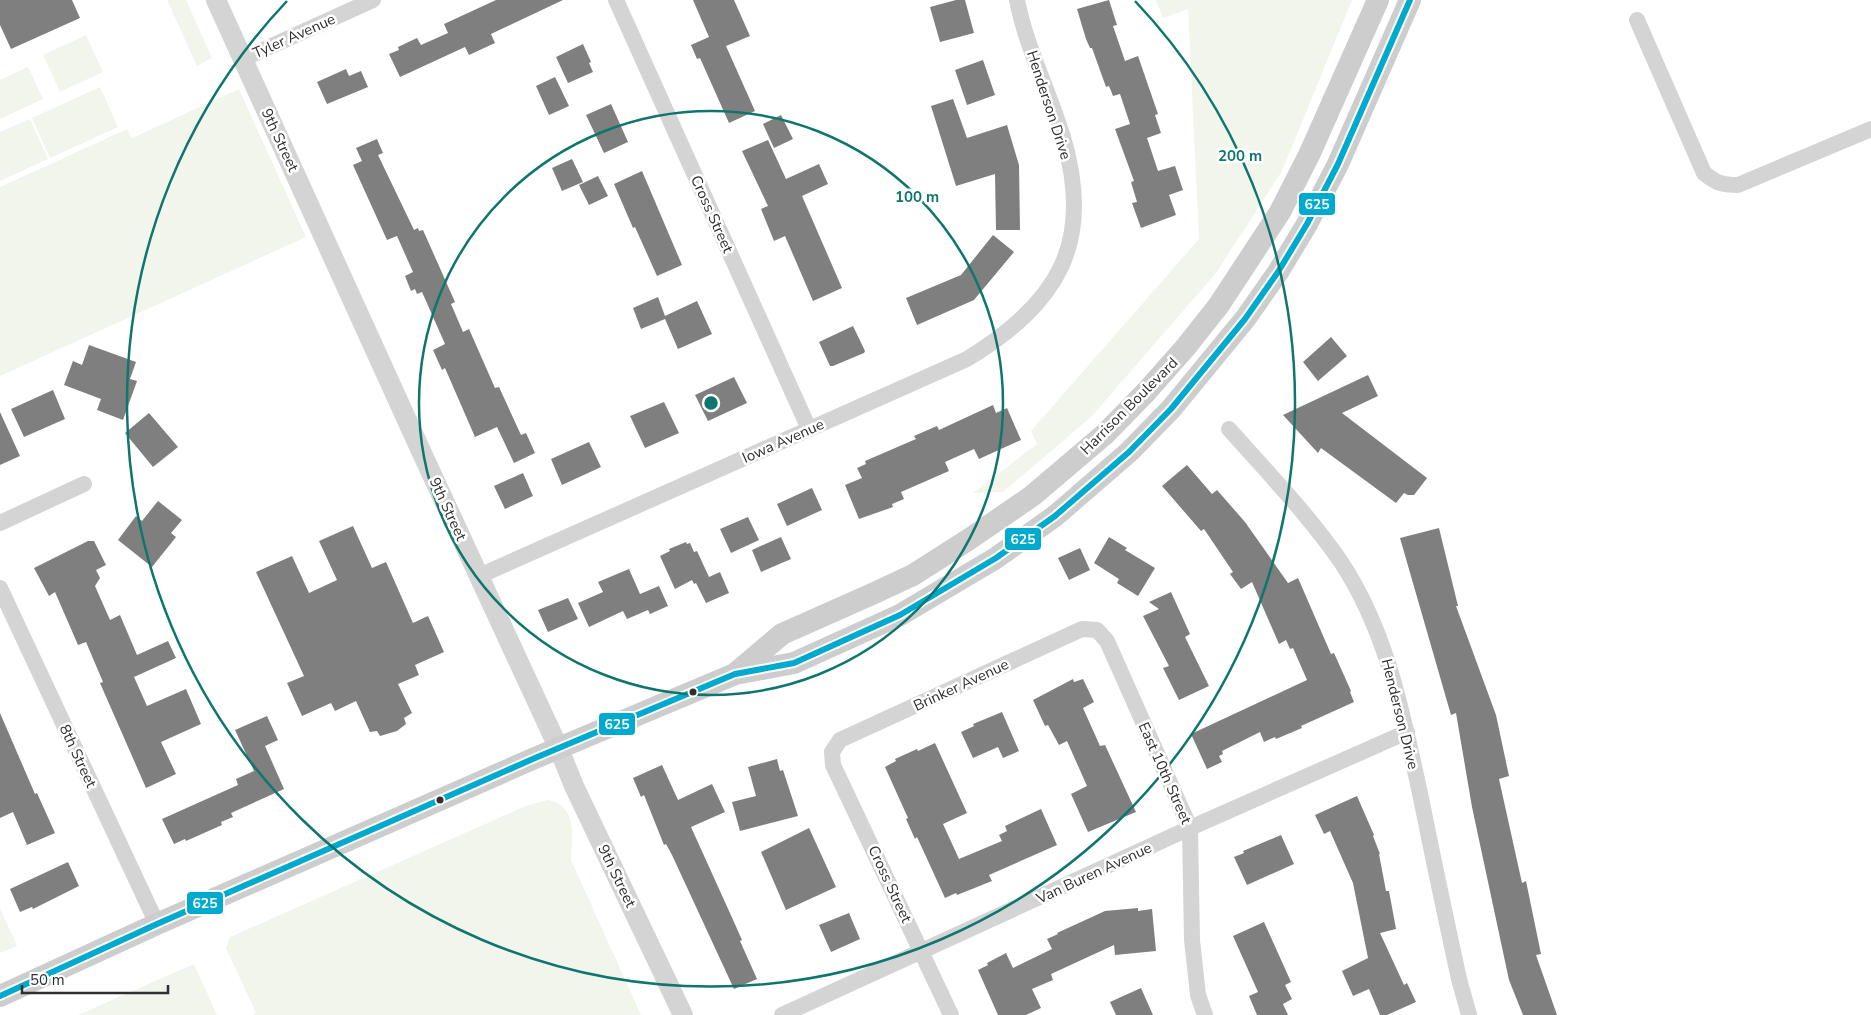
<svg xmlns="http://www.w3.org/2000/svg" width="1871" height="1015" viewBox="0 0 1871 1015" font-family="'Nunito Sans',sans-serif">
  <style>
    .green { fill: #f1f5ec }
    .building { fill: #7f7f7f }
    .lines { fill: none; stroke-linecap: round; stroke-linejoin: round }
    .minor { stroke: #d4d4d4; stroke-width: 16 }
    .tertiary { stroke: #d4d4d4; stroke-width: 20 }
    .secondary { stroke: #cdcdcd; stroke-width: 22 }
    .bus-1-casing { stroke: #fff; stroke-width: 10 }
    .bus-1 { stroke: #00a9ce; stroke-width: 6 }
    .ring { fill: none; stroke: #0f766e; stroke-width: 2.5 }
    .bus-dot { fill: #2f2f2f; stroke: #fff; stroke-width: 2 }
    .labels { text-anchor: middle; stroke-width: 5; stroke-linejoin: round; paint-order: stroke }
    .street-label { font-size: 15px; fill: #2f2f2f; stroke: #fff }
    .centre { fill: #0f766e; stroke: #fff; stroke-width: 2.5 }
    .ring-label { font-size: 15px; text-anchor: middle; font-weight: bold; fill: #0f766e; stroke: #fff; stroke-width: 5; stroke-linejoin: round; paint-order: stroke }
    .line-badge { stroke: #fff; stroke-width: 2 }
    .badge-label { font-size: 14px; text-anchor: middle; font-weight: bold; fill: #fff }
  </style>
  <rect width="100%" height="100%" fill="#fff"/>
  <g class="green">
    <path d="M167,0H186L212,58L197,66Z"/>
    <path d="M1156,0H1352L1282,171L1216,273L1091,417L1003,492L973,493L1037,444L1031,431L1199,239L1188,9L1163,18Z"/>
    <path d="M86,35L103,72L60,92L43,55Z"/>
    <path d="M28,67L43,99L0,119V80Z"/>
    <path d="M100,87L118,127L50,158L32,118Z"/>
    <path d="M239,89L306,237L0,376V187L127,129L132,138Z"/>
    <path d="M30,119L48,159L0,181V132Z"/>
    <path d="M547,800C578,804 572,837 571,860L641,1015H253L256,1013L226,948L230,937L526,806Z"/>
    <path d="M0,908L17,946L0,953Z"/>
    <path d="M194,964L217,1015H78Z"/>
  </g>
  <g class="building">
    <path d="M0,0H72L80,18L11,49L0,25Z"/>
    <path d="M496,0H563L491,34L495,43L469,55L465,47L400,77L389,54L399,50L398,47L417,38L421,45L448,33L444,24Z"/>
    <path d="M693,0H734L750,36L726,46L755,111L729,123L700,58L697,59L691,45L709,37Z"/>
    <path d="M956,0H965L974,33L940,42L930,7Z"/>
    <path d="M1109,0L1117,25L1113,26L1125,61L1138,56L1158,114L1155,115L1161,133L1147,138L1158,171L1175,166L1183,190L1169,195L1176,215L1141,228L1132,203L1137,202L1131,182L1134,181L1115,129L1130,124L1120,94L1113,96L1109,86L1106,87L1092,48H1090L1086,39L1077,9Z"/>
    <path d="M583,44L591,62L589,63L593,72L568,83L556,57Z"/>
    <path d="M983,60L995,95L967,105L955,70Z"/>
    <path d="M346,69L349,76L361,71L368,87L327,104L317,82Z"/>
    <path d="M555,77L569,106L549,115L536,86Z"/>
    <path d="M953,99L967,138L1007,125L1019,165L1020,230H996L995,174L956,186L931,106Z"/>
    <path d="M611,104L628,142L604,153L586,115Z"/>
    <path d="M781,115L793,139L774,148L763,124Z"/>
    <path d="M377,139L383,153L378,155L414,230L418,228L419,231L423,230L455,302L451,304L463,332L469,329L495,388L499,387L521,435L526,433L535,453L514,463L497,427L475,437L445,368L442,370L433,350L445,344L422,292L417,294L415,289L411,291L405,276L413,272L397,236L387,240L353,165L362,161L356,148Z"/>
    <path d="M768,140L786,179L819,164L828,184L802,196L842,288L813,301L785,236L774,241L761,209L768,206L742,151Z"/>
    <path d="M572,159L583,182L562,191L552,168Z"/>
    <path d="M642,171L682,265L657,276L635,227L633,228L614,184Z"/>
    <path d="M598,176L608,196L589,205L579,185Z"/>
    <path d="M993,235L1014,252L974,300L917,325L906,298L961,275Z"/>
    <path d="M658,297L665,316L697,301L712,334L678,349L665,319L641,329L633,308Z"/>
    <path d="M853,326L865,351L864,353L833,366H830L819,342Z"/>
    <path d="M1331,337L1347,356L1318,381L1303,362Z"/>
    <path d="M89,345L136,362L130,379L137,381L123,420L97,410L101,399L64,385L73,361L82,365Z"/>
    <path d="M1368,375L1378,396L1342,413L1427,478L1414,495H1408L1404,493L1396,503L1321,448L1318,453L1283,415Z"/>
    <path d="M734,377L747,403L708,421L695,395Z"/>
    <path d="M53,390L65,419L24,437L11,409Z"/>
    <path d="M664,402L679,433L645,448L630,416Z"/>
    <path d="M993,405L996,413L1007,408L1021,440L979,459L974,449L945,462L949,471L901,492L904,499L892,504L893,507L859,519L845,485L862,478L857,468L866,464L865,461L916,439L914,436L937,426L939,430Z"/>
    <path d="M0,412L20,456L0,465Z"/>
    <path d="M149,413L178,447L153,467L125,433Z"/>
    <path d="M589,442L601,467L562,485L551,459Z"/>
    <path d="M1187,465L1212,494L1217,490L1245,522L1288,583L1298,578L1331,654L1334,653L1351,691L1350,692L1354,702L1301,726L1302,728L1276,739L1275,737L1264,742L1260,732L1222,751L1223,754L1219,756L1222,762L1207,769L1191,734L1307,680L1293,648L1290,649L1286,640L1279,644L1252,582L1241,589L1230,574L1233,572L1204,529L1201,531L1162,486Z"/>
    <path d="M523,473L533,496L505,509L494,486Z"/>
    <path d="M812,488L822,510L787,526L777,504Z"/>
    <path d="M158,501L182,520L171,533L176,537L152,567L118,540L136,516L142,521Z"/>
    <path d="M748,517L759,540L731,553L720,529Z"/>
    <path d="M353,526L372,568L386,562L413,623L428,616L444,652L415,665L419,675L398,684L412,713L404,718L406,724L397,731L380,736L377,731L370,732L356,701L335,711L331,703L302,716L287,683L304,676L256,572L292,556L309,593L337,580L319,541Z"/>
    <path d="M1439,528L1458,606H1456L1496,715L1509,776L1499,779L1522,883L1526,881L1541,954L1536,955L1557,1015H1523L1509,980L1472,807L1456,713L1451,715L1400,538Z"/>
    <path d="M781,537L791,559L761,572L752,550Z"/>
    <path d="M1109,537L1127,548L1125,550L1155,568L1138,596L1117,583L1119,579L1094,563Z"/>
    <path d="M88,541H94L106,565L96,570L100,578L95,586L110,620L120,615L137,655L168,641L176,658L134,677L147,706L186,689L201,724L161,742L176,774L146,788L100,683L103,682L86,642L78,645L55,592L49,596L34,568Z"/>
    <path d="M686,542L687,544L690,543L694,552L697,551L709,577L720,572L729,593L706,603L696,583L694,584L692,580L675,589L660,556L670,551L669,549Z"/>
    <path d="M1080,548L1090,570L1069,580L1058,558Z"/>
    <path d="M629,569L640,594L659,586L668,606L650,614L648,610L627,619L623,611L589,627L578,603L603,592L598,582Z"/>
    <path d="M1171,592L1190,634L1185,637L1209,686L1179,700L1163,668L1169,666L1143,616L1159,609L1149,602Z"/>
    <path d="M568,598L578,619L548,632L538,610Z"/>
    <path d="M1073,679L1074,682L1083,679L1094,702L1083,708L1100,746L1105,745L1136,812L1088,832L1071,794L1087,786L1067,741L1059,745L1048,725L1045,726L1033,700Z"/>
    <path d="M1002,712L1019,751L1003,758L998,747L973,758L961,732L974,726L973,724Z"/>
    <path d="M0,713L35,794L37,793L55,833L27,845L13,812L0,818Z"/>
    <path d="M267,716L278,740L265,746L284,789L231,813L233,817L221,822L222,825L186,841L185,839L174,844L162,819L238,785L236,779L254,771L235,730Z"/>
    <path d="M935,743L967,813L943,824L959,859L1002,841L999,835L1007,831L1005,826L1041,809L1057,845L989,875L992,881L957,895L956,893L945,898L917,837L915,839L906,819L908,818L885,767L896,761L895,759L917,749L918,751Z"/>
    <path d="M777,759L780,771L783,770L798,816L740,831L732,802L756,796L748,767Z"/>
    <path d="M662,765L678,800L712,784L725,812L691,827L734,922L742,940L740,941L757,979L734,989L672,855L666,844L664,845L644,795L641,797L633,778Z"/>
    <path d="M1357,796L1374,835L1373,836L1380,854H1379L1386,891H1389L1396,929L1380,933L1404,985L1407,983L1416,1002L1387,1015H1380L1369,989L1353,996L1342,971L1368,958L1353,883L1330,831L1324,834L1315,815Z"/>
    <path d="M809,828L836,887L786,910L761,852Z"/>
    <path d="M1281,835L1294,864L1247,885L1234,857L1244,853L1243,851Z"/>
    <path d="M68,862L79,886L33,909L32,907L20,912L10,889Z"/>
    <path d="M1138,908V911L1152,909L1156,951L1115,955L1114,945L1051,974L1053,980L1032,989L1041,1008L1026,1015H998L978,970L988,965L987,963L1006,953L1013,968L1052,949L1047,939L1058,934L1057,933L1105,911Z"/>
    <path d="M849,913L860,939L831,952L819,925Z"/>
    <path d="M1264,922L1291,982L1285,985L1292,999L1283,1004L1288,1015H1257L1249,996L1258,992L1233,936Z"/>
    <path d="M1141,988L1153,1015H1116L1110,1002Z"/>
  </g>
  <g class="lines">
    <g class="minor">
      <path d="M616,0L809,429"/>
      <path d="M1637,20L1704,173C1716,183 1722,185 1738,185L1871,129"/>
      <path d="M243,59L373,0"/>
      <path d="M1229,429C1267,472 1308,514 1341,562C1388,633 1403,716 1421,798C1433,858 1446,919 1459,979L1469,1015"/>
      <path d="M0,523L84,484"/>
      <path d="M479,576L967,359C1057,304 1095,244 1063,137C1049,91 1026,47 1017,0"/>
      <path d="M0,588L157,924"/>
      <path d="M782,1015L1190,828L1407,732"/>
      <path d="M951,1015L833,765L832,752L840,740L1082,629L1097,630L1107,641L1190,828L1192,940L1198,995L1205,1015"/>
    </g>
    <path class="tertiary" d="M216,0L421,451L559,749L574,786L683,1015"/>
    <g class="secondary">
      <path d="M736,673L782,634L870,595L913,575L971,538L1032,496L1105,434L1146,392L1185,348L1219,305L1280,212L1310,153L1378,0"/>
      <path d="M0,996L157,924L535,758L735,674L794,663L900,615L996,558L1055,516L1129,452L1171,409L1245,319L1278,272L1307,224L1338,164L1410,0"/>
    </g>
    <g class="bus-1-casing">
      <path id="bus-1" d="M0,996L157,924L535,758L735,674L794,663L900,615L996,558L1055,516L1129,452L1171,409L1245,319L1278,272L1307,224L1338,164L1410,0"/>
    </g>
    <use href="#bus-1" class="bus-1"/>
  </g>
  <g class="ring">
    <circle cx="711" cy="403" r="292"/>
    <path d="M1135 1A584 584 0 1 1 287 1"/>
  </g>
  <g class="bus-dot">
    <circle cx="693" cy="692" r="4.5"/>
    <circle cx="440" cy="800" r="4.5"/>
  </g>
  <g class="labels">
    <g class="street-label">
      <text transform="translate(294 36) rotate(-24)" y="5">Tyler Avenue</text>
      <text transform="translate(1049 105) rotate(72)" y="5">Henderson Drive</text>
      <text transform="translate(280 140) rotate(65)" y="5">9th Street</text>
      <text transform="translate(712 214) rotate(66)" y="5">Cross Street</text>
      <text transform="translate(1129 406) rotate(-45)" y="5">Harrison Boulevard</text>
      <text transform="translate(783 441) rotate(-24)" y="5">Iowa Avenue</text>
      <text transform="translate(448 509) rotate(65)" y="5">9th Street</text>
      <text transform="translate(961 685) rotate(-25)" y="5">Brinker Avenue</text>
      <text transform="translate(1400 714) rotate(76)" y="5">Henderson Drive</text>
      <text transform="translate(78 756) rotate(65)" y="5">8th Street</text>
      <text transform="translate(1165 773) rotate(66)" y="5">East 10th Street</text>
      <text transform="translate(1094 873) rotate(-25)" y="5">Van Buren Avenue</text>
      <text transform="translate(617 876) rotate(64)" y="5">9th Street</text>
      <text transform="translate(890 884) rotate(65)" y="5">Cross Street</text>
    </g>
  </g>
  <circle cx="711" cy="403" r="8" class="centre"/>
  <g class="ring-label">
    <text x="1240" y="161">200 m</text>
    <text x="917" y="202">100 m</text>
  </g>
  <g class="line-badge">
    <rect x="1298" y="192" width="38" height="24" rx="5" fill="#00a9ce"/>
    <rect x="1004" y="527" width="38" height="24" rx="5" fill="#00a9ce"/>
    <rect x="598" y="712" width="38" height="24" rx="5" fill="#00a9ce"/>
    <rect x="186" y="891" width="38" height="24" rx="5" fill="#00a9ce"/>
  </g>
  <g class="badge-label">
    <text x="1317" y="209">625</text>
    <text x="1023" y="544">625</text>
    <text x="617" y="729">625</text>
    <text x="205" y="908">625</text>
  </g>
  <path d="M22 985v8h146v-8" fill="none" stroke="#2f2f2f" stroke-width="2.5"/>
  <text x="30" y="985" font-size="15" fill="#2f2f2f" stroke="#ffffff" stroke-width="4" paint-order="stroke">50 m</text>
</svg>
